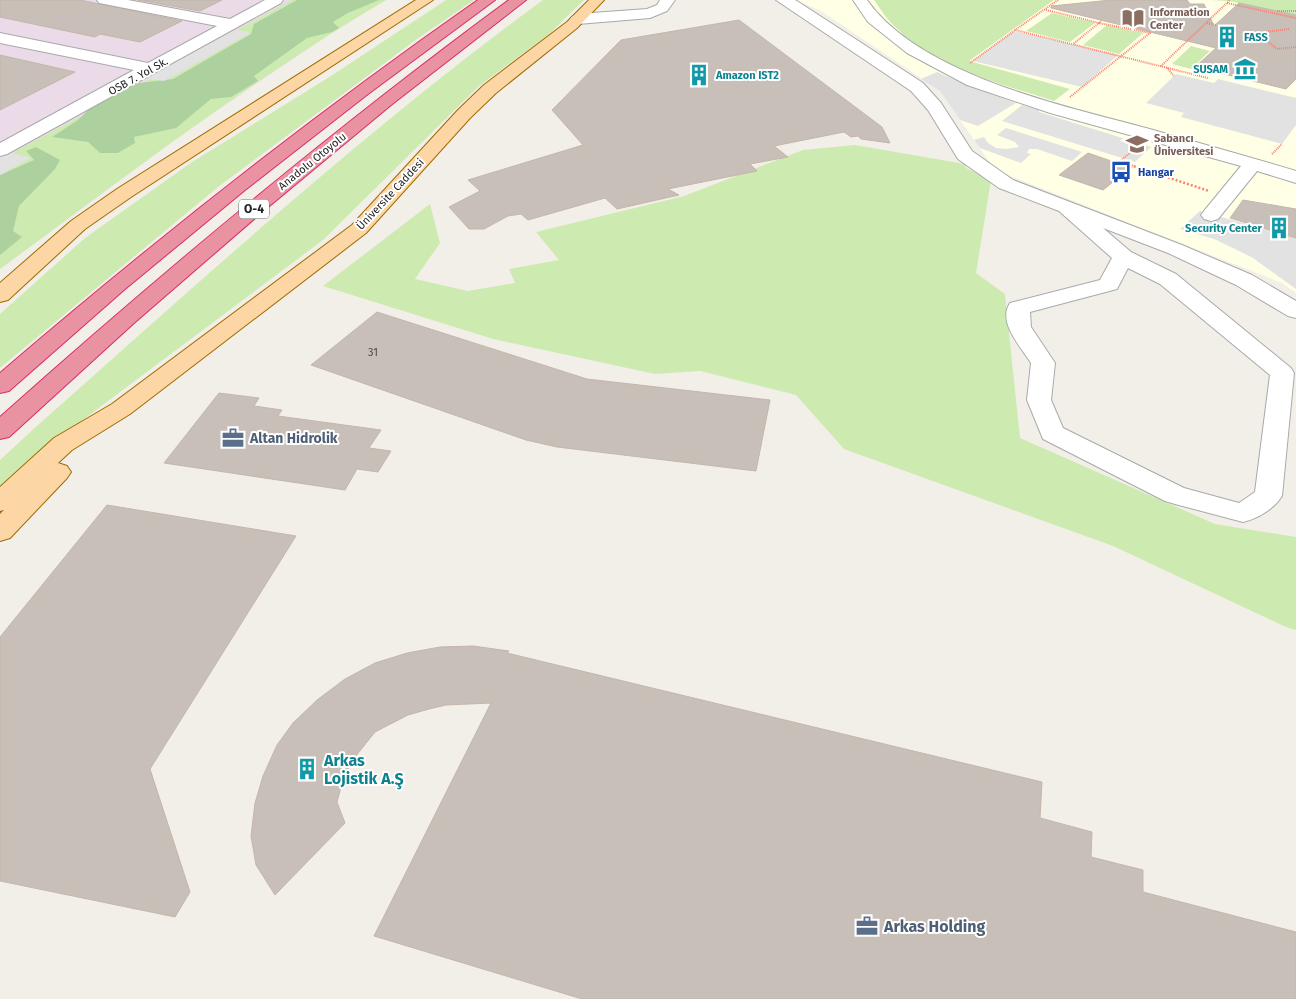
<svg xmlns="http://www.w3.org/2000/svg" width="1296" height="999" viewBox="0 0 1296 999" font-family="'Fira Sans',sans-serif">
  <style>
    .industrial { fill: #ebdbe8 }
    .education { fill: #ffffe5 }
    .grass { fill: #cdebb0 }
    .forest { fill: #add19e }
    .parking { fill: #e2e2e2 }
    .building { fill: #c7bfb8; stroke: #c4b6ab }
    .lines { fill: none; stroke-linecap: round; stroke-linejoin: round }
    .minor-casing { stroke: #a9a9a9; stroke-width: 2 }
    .major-casing { stroke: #a06b00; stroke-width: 2 }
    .highway-casing { stroke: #dc2a67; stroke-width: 2 }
    .path-far1 { stroke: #fa8072; stroke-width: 2; stroke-dasharray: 1 1; stroke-linecap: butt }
    .path { stroke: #fa8072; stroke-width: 2.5; stroke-dasharray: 2 2; stroke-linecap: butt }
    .minor { fill: #fff; fill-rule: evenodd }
    .major { fill: #fcd6a4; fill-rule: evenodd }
    .highway { fill: #e892a2; fill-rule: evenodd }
    .labels { text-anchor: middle; stroke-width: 4; stroke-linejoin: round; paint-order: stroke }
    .far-education-label { font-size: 11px; font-weight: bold; fill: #785e54; stroke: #fff; text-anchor: start }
    .far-culture-label { font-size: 11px; font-weight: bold; fill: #0d838f; stroke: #fff; text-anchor: start }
    .far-street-label { font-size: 11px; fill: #222; stroke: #fff }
    .far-transit-label { font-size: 11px; font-weight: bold; fill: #164399; stroke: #fff; text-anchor: start }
    .number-label { font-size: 11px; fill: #4b4948 }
    .shield { fill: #fff; stroke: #646464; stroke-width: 1 }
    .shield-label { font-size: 12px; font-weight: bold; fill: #222 }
    .service-label { font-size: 14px; font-weight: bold; fill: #4e5e75; stroke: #fff; text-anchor: start }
    .near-culture-label { font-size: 16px; font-weight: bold; fill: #0d838f; stroke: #fff; text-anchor: start }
    .near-service-label { font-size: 16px; font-weight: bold; fill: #4e5e75; stroke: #fff; text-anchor: start }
  </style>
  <rect width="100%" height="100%" fill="#f2efe9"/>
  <path class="industrial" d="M0,0H386L339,28L192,127L0,269Z"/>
  <path class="education" d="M796,0H1296V293L1282,283L995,170L940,91L821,11Z"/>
  <g class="grass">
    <path d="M292,0H386C251,80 126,176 0,269V175L29,158L12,153L151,79L165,81L250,33L237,30Z"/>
    <path d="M446,0H474L417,39L218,187L0,368V314L85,238L192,162L331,76Z"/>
    <path d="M543,0H584L548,35L479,86L323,240L76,425L0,497V460L38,425C203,279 365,130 543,0Z"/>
    <path d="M874,0H1054L969,61L1070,89L1054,101C998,83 935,68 892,24C885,17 880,8 874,0Z"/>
    <path d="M1210,0H1296V15L1229,1Z"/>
    <path d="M1052,13L1095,23L1070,42L1026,31Z"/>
    <path d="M1107,25L1143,33L1119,54L1083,45Z"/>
    <path d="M1191,46L1210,51L1191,69L1172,64Z"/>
    <path d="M855,145L965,164L966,168L991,180L976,273L1005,294L1020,438L1215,524L1296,537V630L1286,627L1113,546L844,449L796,395L700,371L655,374L493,339L323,286L430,204L440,243L415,279L468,291L515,283L509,269L559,260L536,232L684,196L803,150Z"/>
  </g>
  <g class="forest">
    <path d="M297,0H379L348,13L333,22L339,28L332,32L307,38L254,76L258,81L231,97L211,99L176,128L134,137L135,143L118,153H100L88,142L52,137L78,120L92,106L139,83L173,79L251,34L254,24Z"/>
    <path d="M36,147L60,160L55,169L19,206L13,231L22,237L0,255V175L34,160L26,151Z"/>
  </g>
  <g class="parking">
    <path d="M231,29L250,32L164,81L145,78Z"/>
    <path d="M1014,31L1118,55L1082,87L973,61Z"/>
    <path d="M937,72L969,86L1016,103L978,126L960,120L940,91L921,79Z"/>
    <path d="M1176,74L1214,83L1218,79L1296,98V125L1282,144L1181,117L1184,113L1146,103Z"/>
    <path d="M1022,105L1039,110V112L1151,147L1135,162L1002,121Z"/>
    <path d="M1006,128L1082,152L1072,161L1037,149H1029L1027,153L1031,154L1021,163L980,148L974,140L984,137L988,143L996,148L1006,149L1019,147L1015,142L997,135Z"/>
    <path d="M0,150L31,158L0,175Z"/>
    <path d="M1200,211L1296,238V289L1253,258L1235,249L1214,239L1180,229Z"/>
  </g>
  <g class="building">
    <path d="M0,0H80L182,21L140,42L100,34L95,37L0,17Z"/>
    <path d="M138,0H222L200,11Z"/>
    <path d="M1111,0H1187L1190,4H1204L1214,26L1239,3L1296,15V79L1286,89L1195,67L1216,48L1051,8V6Z"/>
    <path d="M739,20L882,127L890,143L861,139L858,136L851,137L844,132L774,146L788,157L750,164L757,171L668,189L679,195L617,209L605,198L528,220L521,214L508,216L484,229H469L449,207L480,191L468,180L583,145L552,110L621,40Z"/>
    <path d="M0,55L75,72L0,110Z"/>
    <path d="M1088,153L1117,163L1132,167L1103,190L1059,175Z"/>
    <path d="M1243,200L1296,209V238L1230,218Z"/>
    <path d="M377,312L587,379L770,400L756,471L557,447L526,440L311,365Z"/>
    <path d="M219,393L259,398L254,406L282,410L278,416L381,430L369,448L391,451L378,472L357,469L345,490L164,463Z"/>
    <path d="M107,505L296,536L150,769L190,892L175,917L0,881V637Z"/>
    <path d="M473,646L509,651L507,653L1042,782L1040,818L1092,832L1091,857L1143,870V892L1296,932V999H582L374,936L491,703L446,705L429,709L408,715L375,732L351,762L343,780L337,802L345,823L275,895L256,865L251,836L255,803L263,776L277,745L293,723L317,700L345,679L375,663L407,653L440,647Z"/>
  </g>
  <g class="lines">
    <g class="minor-casing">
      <g id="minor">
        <path d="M97,0H128L230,19L265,0H283L281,3L7,154L0,156V143L134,70L0,43V33L148,63L217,26L104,4L99,3Z"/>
        <path d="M660,0H675L667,11L650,18L578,24L573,22L570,19L573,16L578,14L647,9L657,5Z"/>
        <path d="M776,0H795L800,3L923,83L941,103L972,151L1013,180L1182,245L1252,275L1296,301V318L1288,316L1236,285L1168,253L1103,228L1131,252L1176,274L1291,368L1294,373L1282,496C1274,509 1257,519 1243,522L1175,504L1165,501L1043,439L1027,400L1031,363C1021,347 997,322 1010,303L1100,280L1112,258L1059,211L999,188L958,159L928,110L911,91ZM1128,268L1160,284L1270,375L1255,492L1239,503L1184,488L1063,428L1051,400L1055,363L1031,327L1030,312L1117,289Z"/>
        <path d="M853,0H867C920,75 1061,105 1146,128C1196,142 1246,156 1296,171V183L1257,171L1218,219L1211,221L1204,219L1201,215L1204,211L1241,166L1050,113L967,85L907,53L868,22Z"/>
      </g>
    </g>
    <g class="major-casing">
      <g id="major">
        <path d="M416,0H433L131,197L85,229L8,300L0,302V283L71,221L117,189Z"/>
        <path d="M589,0H604L577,28L496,93L470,118L366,233L130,414L72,450L58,463L67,466L71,472L67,478L10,538L0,541V514L4,510L0,511V487L54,438L112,404L352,225L458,110L484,85L567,22Z"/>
      </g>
    </g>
    <g class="highway-casing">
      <g id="highway">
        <path d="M478,0H495L368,94L245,190L125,289L9,391L0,393V373C154,241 312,116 478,0Z"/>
        <path d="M509,0H526L391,105L261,213L134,323L9,437L0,439V417C164,271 332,130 509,0Z"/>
      </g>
    </g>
    <g class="path-far1">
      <path d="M1058,0L1015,30L1208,78"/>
      <path d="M1227,3L1296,18"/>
      <path d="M1046,10L1099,23L1073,44"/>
      <path d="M1277,11H1296"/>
      <path d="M1207,23L1216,25"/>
      <path d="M1289,29L1257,33L1277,49L1296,47"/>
      <path d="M970,63L1014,31"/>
      <path d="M1161,66L1230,0"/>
      <path d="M1167,68L1174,76"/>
      <path d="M1070,97L1150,33L1099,23L1101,21"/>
      <path d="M1272,154L1282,144"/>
      <path d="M1119,161L1134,166"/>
      <path d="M1119,162L1137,147"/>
    </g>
    <path class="path" d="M1130,165L1209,191"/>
    <use href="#minor" class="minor"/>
    <use href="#major" class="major"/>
    <use href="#highway" class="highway"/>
  </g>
  <defs>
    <g id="library-bare" transform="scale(1.725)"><path d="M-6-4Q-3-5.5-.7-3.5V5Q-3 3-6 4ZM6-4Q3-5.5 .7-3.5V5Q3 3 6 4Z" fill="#8d6e63" stroke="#fff" stroke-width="2.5" paint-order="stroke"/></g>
    <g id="building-bare" transform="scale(1.725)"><path d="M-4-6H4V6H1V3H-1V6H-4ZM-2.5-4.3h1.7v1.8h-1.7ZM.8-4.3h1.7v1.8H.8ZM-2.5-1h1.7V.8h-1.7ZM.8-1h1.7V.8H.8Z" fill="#0f9aa8" stroke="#fff" stroke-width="2.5" paint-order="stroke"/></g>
    <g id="museum-bare" transform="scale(1.725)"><path d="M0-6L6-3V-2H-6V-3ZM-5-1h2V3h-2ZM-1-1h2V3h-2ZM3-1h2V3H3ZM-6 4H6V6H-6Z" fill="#0f9aa8" stroke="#fff" stroke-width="2.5" paint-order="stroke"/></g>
    <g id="university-bare" transform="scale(1.725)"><path d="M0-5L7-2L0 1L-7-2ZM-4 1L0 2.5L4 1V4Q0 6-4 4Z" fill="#8d6e63" stroke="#fff" stroke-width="2.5" paint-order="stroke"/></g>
    <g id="bus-bare" transform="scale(1.725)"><path d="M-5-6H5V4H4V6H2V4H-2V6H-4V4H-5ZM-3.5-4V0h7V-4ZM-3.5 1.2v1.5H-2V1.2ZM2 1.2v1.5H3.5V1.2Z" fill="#1a4fb4" stroke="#fff" stroke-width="2.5" paint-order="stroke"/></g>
    <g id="office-bare" transform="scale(1.725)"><path d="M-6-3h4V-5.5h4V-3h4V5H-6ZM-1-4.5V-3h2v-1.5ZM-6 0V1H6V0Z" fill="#5c6f8a" stroke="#fff" stroke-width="2.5" paint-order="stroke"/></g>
  </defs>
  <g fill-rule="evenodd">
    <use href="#library-bare" x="1133" y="18"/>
    <use href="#building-bare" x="1227" y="37"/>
    <use href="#museum-bare" x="1245" y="69"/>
    <use href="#building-bare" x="699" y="75"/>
    <use href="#university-bare" x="1137" y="144"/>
    <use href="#bus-bare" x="1121" y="172"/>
    <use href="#building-bare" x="1279" y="228"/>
    <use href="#office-bare" x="233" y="438"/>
    <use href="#building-bare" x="307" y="769"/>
    <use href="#office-bare" x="867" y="926"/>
  </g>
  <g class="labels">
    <g class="far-education-label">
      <text x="1150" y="16">Information<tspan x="1150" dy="13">Center</tspan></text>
      <text x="1154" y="142">Sabancı<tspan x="1154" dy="13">Üniversitesi</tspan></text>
    </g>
    <g class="far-culture-label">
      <text x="1244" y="41">FASS</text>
      <text x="1228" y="73" text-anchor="end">SUSAM</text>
      <text x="716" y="79">Amazon IST2</text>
      <text x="1262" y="232" text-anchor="end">Security Center</text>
    </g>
    <g class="far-street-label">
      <text transform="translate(138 76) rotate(-29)" y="4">OSB 7. Yol Sk.</text>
      <text transform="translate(312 161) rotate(-39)" y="4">Anadolu Otoyolu</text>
      <text transform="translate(390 194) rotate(-47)" y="4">Üniversite Caddesi</text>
    </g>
    <g class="far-transit-label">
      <text x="1138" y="176">Hangar</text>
    </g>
    <g class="number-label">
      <text x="373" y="356">31</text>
    </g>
    <rect class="shield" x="239" y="199.5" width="30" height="19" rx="4"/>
    <g class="shield-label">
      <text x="254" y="213">O-4</text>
    </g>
    <g class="service-label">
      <text x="250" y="443">Altan Hidrolik</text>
    </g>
    <g class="near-culture-label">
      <text x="324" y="766">Arkas<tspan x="324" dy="18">Lojistik A.Ş</tspan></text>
    </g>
    <g class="near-service-label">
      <text x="884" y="932">Arkas Holding</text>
    </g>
  </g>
</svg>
